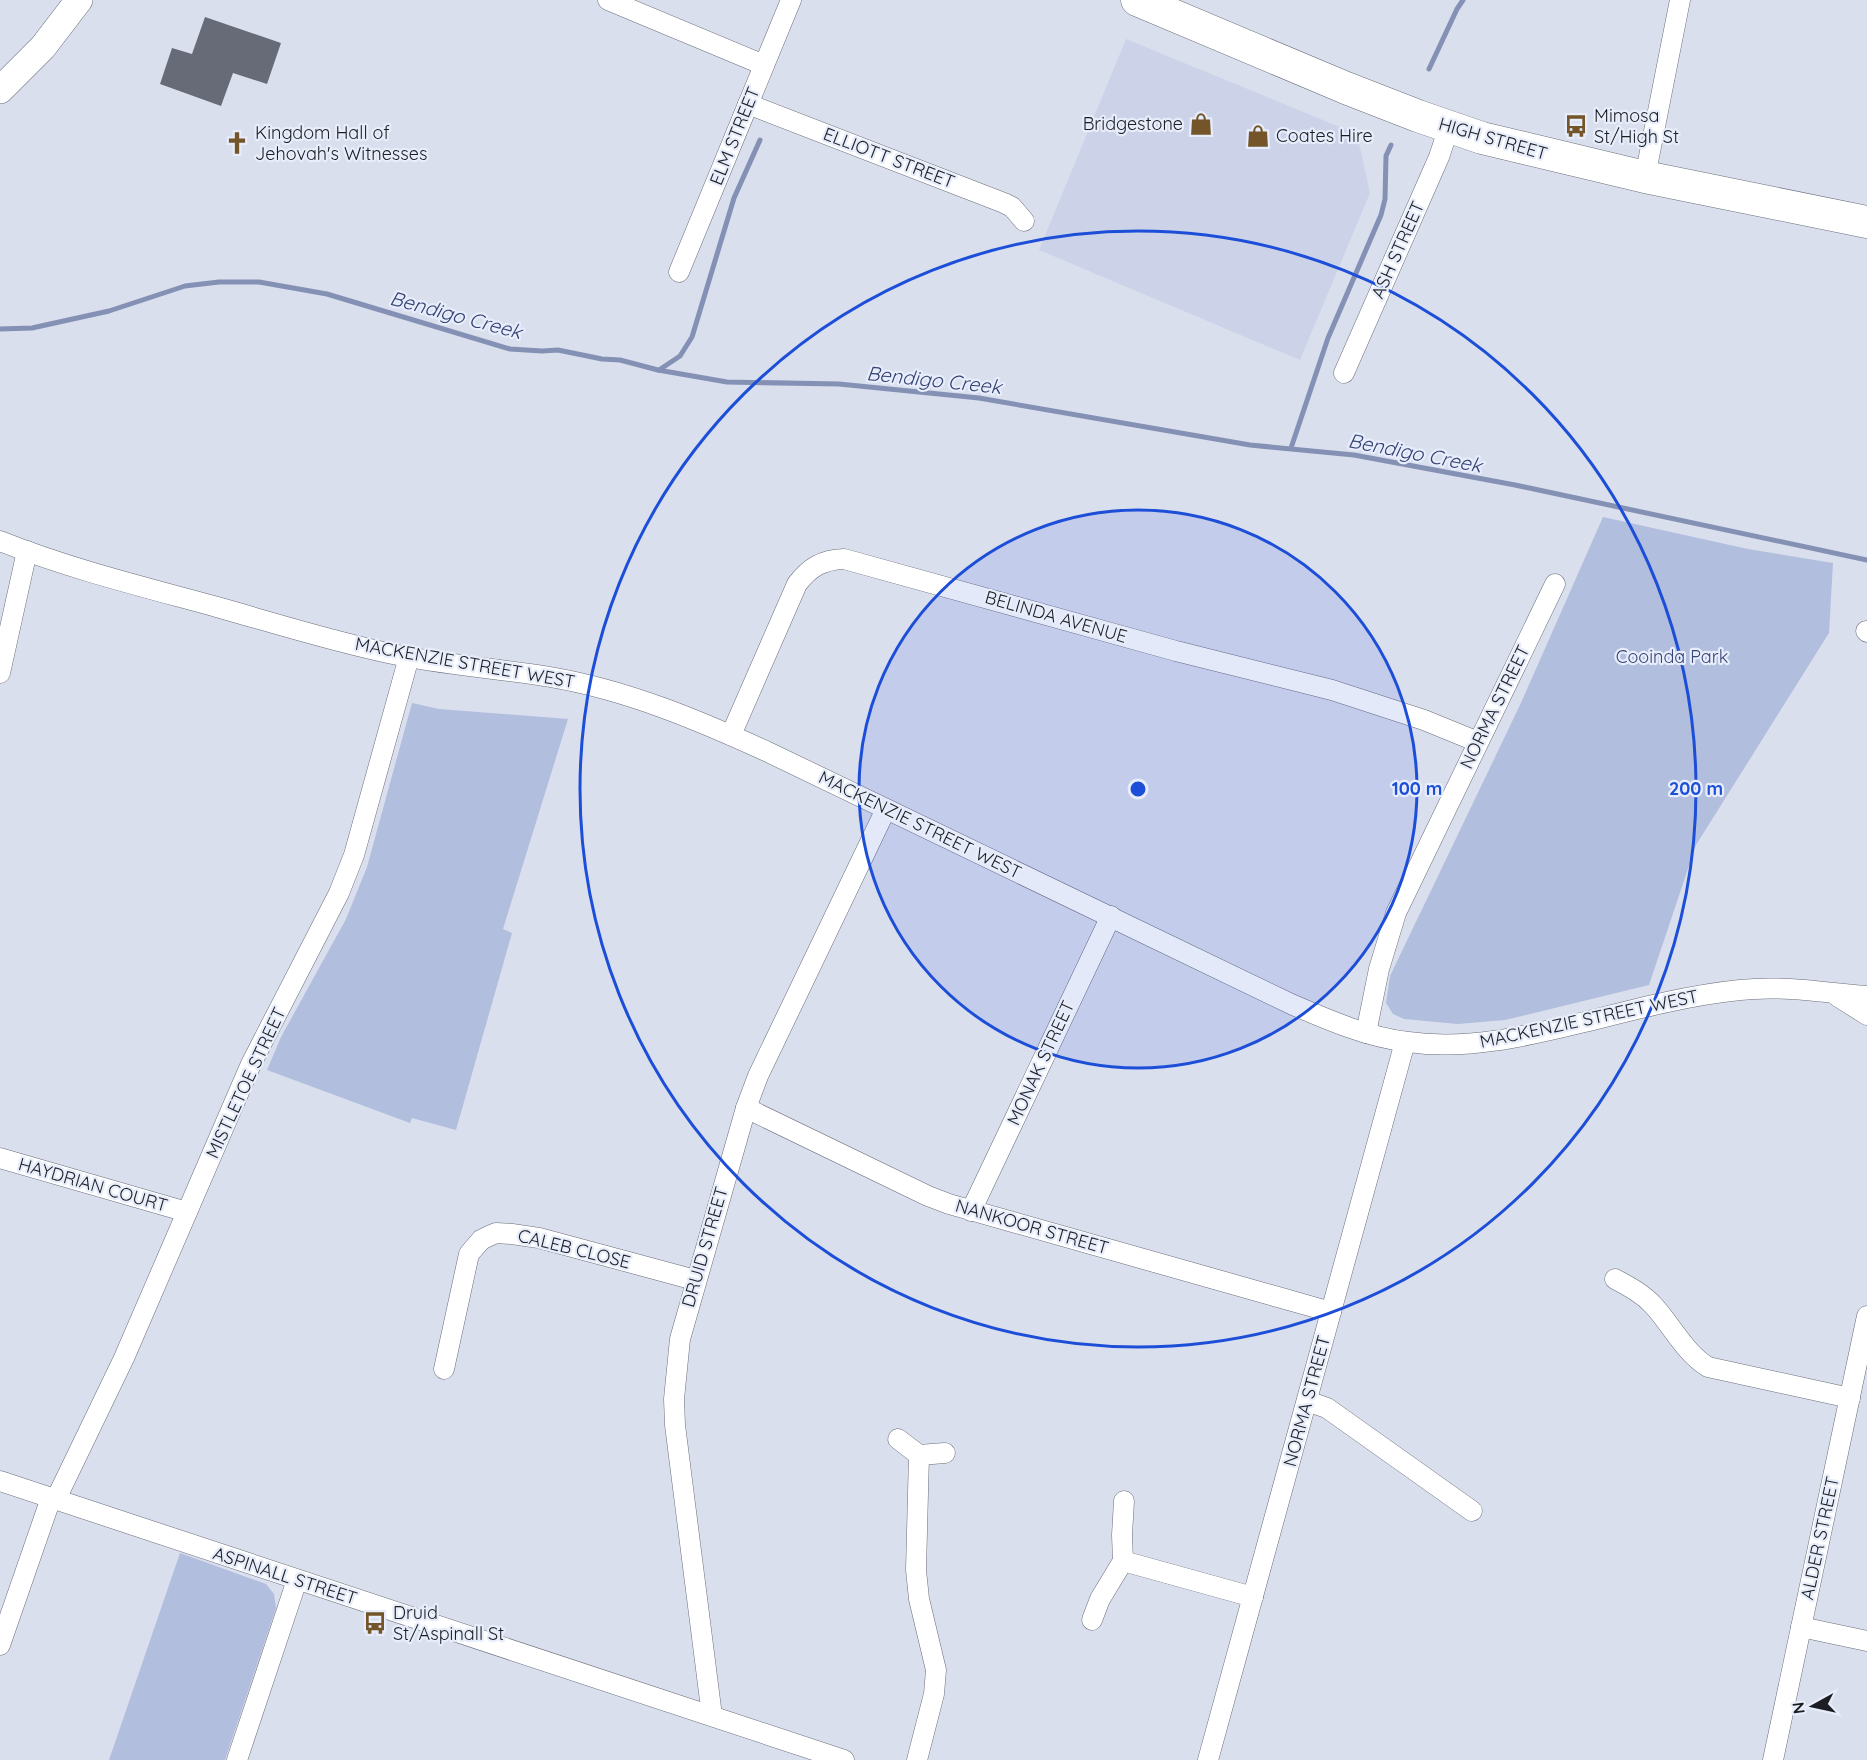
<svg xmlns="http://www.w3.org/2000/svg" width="1867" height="1760" viewBox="0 0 1867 1760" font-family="Quicksand,sans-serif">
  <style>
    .built { fill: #ccd3e9 }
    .green { fill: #b2bede }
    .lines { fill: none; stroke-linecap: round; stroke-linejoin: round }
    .stream { stroke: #8591b4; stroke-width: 5 }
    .building { fill: #676b78 }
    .minor-casing { stroke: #6a6e7b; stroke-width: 21 }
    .secondary-casing { stroke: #6a6e7b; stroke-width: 28 }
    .trunk-casing { stroke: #6a6e7b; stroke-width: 33 }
    .minor { stroke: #fff; stroke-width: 20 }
    .secondary { stroke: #fff; stroke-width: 27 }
    .trunk { stroke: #fff; stroke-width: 32 }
    .ring { fill: none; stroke: #1d4ed8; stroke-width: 3 }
    .labels { text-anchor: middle; stroke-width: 4.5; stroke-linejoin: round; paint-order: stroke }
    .poi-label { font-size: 18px; fill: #1c1e23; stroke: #e7edfb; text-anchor: start }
    .street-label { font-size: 18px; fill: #1c1e23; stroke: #e7edfb }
    .park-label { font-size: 18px; fill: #374576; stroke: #e7edfb }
    .water-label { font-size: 20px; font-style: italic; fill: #344272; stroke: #e7edfb }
    .centre { fill: #1d4ed8; stroke: #e7edfb; stroke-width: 3 }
    .ring-label { font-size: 18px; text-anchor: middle; font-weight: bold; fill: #1d4ed8; stroke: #e7edfb; stroke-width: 4.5; stroke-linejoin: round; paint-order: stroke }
  </style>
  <rect width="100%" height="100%" fill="#dadfee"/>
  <path class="built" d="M1126,39L1357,134L1370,193L1300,360L1039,250Z"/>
  <g class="green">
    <path d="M1603,517L1748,549L1833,563L1829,633L1696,845L1649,985L1505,1020L1458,1024L1404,1019L1393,1014L1386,1003L1390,976L1520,705Z"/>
    <path d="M412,703L439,709L568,719L503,929L512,933L456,1130L412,1118L410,1123L267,1070L281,1037L346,919L367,867Z"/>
    <path d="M180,1553L266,1584L274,1594L276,1608L225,1760H109Z"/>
  </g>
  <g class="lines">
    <g class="stream">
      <path d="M1429,69L1457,9L1463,0"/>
      <path d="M0,329L32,328L109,311L185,286L219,282H259L327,294L510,349L542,351L558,350L602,359L620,360L658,370L727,382L839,384L979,398L1250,445L1354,455L1515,485L1867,560"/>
      <path d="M659,370L680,356L692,337L734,198L760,140"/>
      <path d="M1291,448L1328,338L1381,215L1385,199L1386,156L1391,145"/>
    </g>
  </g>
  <path class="building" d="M205,17L281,43L267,84L233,73L221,106L160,84L172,48L192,54Z"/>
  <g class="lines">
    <g class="minor-casing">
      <g id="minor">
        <path d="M608,0L764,65"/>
        <path d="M748,104L1004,203L1012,207L1024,221"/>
        <path d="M1645,177L1680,0"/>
        <path d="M679,272L791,0"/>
        <path d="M1344,373L1439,157L1449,127"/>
        <path d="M0,541C70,569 144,587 217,607C274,623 331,641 388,653C442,665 496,668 550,677C627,690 698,720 768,752L1291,1004C1328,1020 1367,1037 1408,1042C1472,1051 1535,1034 1597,1019C1644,1007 1691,995 1740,990C1783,985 1824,993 1867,996"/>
        <path d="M1866,631L1867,632"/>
        <path d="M0,673L27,551"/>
        <path d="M731,735L797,584C810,567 822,560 844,559L1176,651L1332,690L1424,720L1478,742"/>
        <path d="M1837,996L1867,1015"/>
        <path d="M1366,1033L1379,969L1396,913L1555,584"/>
        <path d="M746,1108L928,1196L949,1204L1331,1312"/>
        <path d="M0,1158L187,1212"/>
        <path d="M971,1211L1111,916"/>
        <path d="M1615,1279C1630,1287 1643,1294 1654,1306C1672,1326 1685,1353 1708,1367L1850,1398"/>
        <path d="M444,1369L469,1254L481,1240L489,1236L496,1233L512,1234L539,1238L695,1280"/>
        <path d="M1307,1401L1327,1408L1472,1511"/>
        <path d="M898,1439L919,1455L945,1453"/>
        <path d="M0,1481L844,1760"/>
        <path d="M56,1499L124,1358L251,1064L339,893L354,855L409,657"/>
        <path d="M1124,1501L1122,1535L1123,1561L1253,1597"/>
        <path d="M1092,1620L1100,1599L1123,1561"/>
        <path d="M1801,1627L1867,1641"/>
        <path d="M0,1645L51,1498"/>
        <path d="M712,1716L675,1425L674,1399L680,1339L746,1108L758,1076L886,809"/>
        <path d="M237,1760L297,1580"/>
        <path d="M917,1760L934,1694L936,1670L919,1599L916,1570L919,1455"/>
        <path d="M1208,1760L1405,1042"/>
        <path d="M1773,1760L1867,1316"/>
      </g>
    </g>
    <g class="secondary-casing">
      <path id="secondary" d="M0,90L43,47L79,0"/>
    </g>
    <g class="trunk-casing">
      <path id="trunk" d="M1137,0L1346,88L1418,116L1482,138L1645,177L1867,222"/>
    </g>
    <use href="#minor" class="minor"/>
    <use href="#secondary" class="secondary"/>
    <use href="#trunk" class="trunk"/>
  </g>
  <circle cx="1138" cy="789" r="279" fill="#1d4ed8" fill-opacity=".12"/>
  <g class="ring">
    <circle cx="1138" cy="789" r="279"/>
    <circle cx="1138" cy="789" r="558"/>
  </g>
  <defs>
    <g id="shop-bare" transform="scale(1.8)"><path d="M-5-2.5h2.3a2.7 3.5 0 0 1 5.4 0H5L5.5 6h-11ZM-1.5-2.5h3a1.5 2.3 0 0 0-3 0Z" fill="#735529" stroke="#e7edfb" stroke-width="2.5" paint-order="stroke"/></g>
    <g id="bus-bare" transform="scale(1.8)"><path d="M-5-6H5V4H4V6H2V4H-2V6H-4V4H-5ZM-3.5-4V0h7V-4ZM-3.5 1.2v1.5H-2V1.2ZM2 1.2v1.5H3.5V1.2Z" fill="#735529" stroke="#e7edfb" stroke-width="2.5" paint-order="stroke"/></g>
    <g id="church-bare" transform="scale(1.8)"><path d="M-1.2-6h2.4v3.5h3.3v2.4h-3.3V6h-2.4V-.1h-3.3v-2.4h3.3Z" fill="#735529" stroke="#e7edfb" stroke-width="2.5" paint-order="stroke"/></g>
  </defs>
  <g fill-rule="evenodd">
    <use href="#shop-bare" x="1201" y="124"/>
    <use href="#bus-bare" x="1576" y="126"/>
    <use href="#shop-bare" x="1258" y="136"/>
    <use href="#church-bare" x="237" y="143"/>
    <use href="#bus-bare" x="375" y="1623"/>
  </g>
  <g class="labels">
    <g class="poi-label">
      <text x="1594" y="122">Mimosa<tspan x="1594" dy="21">St/High St</tspan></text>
      <text x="1183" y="130" text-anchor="end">Bridgestone</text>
      <text x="255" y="139">Kingdom Hall of<tspan x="255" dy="21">Jehovah's Witnesses</tspan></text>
      <text x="1276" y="142">Coates Hire</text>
      <text x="393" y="1619">Druid<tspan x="393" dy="21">St/Aspinall St</tspan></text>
    </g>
    <g class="street-label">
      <text transform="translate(735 136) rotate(-68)" y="6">ELM STREET</text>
      <text transform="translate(1493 139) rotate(16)" y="6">HIGH STREET</text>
      <text transform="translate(889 158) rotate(21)" y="6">ELLIOTT STREET</text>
      <text transform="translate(1398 250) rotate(-66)" y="6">ASH STREET</text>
      <text transform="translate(1056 617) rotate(16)" y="6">BELINDA AVENUE</text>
      <text transform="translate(465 663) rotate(10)" y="6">MACKENZIE STREET WEST</text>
      <text transform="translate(1495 707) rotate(-64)" y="6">NORMA STREET</text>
      <text transform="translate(920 825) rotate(26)" y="6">MACKENZIE STREET WEST</text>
      <text transform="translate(1589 1019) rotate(-12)" y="6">MACKENZIE STREET WEST</text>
      <text transform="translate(1041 1063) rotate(-65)" y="6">MONAK STREET</text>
      <text transform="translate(246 1083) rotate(-65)" y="6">MISTLETOE STREET</text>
      <text transform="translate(93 1185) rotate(16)" y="6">HAYDRIAN COURT</text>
      <text transform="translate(1032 1227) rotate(16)" y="6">NANKOOR STREET</text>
      <text transform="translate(705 1247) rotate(-74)" y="6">DRUID STREET</text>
      <text transform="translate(574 1249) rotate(14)" y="6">CALEB CLOSE</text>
      <text transform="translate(1307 1401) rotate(-75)" y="6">NORMA STREET</text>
      <text transform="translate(1820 1538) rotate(-78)" y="6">ALDER STREET</text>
      <text transform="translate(285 1576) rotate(18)" y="6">ASPINALL STREET</text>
    </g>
    <g class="park-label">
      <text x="1672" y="663">Cooinda Park</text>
    </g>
    <g class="water-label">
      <text transform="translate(456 315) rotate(15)" y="7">Bendigo Creek</text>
      <text transform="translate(934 380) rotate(6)" y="7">Bendigo Creek</text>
      <text transform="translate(1415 453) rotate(11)" y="7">Bendigo Creek</text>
    </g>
  </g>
  <circle cx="1138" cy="789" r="9" class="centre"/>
  <g class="ring-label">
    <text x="1417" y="795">100 m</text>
    <text x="1696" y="795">200 m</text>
  </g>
  <g transform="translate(1813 1706) rotate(262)" stroke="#e7edfb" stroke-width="4.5" paint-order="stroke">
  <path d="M0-4.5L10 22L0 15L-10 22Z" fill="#1c1e23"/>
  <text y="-9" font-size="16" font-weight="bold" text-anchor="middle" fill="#1c1e23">N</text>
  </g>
</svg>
